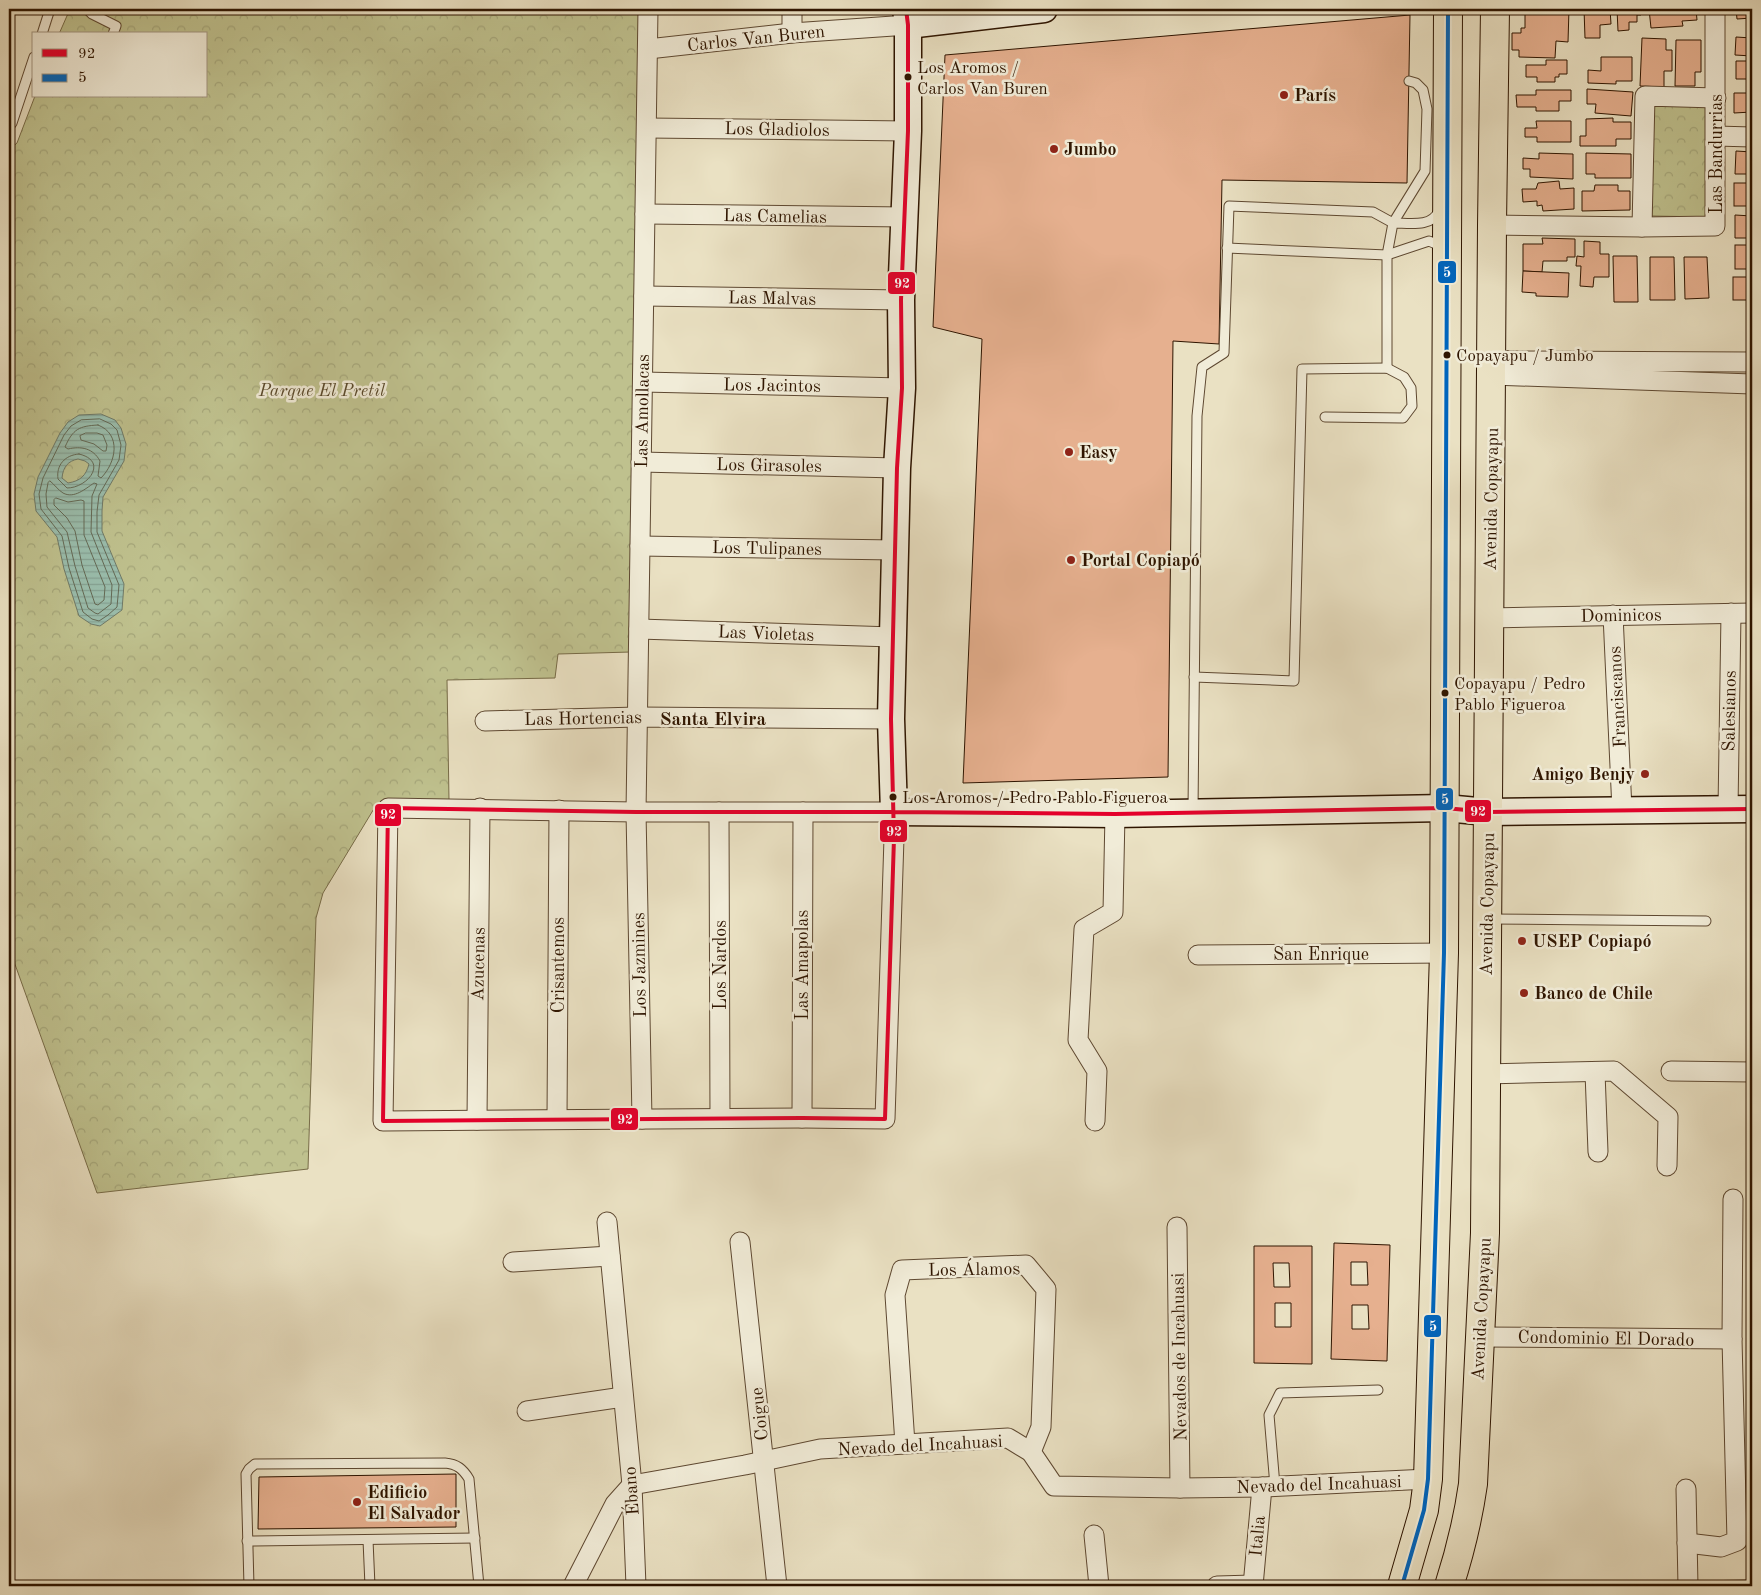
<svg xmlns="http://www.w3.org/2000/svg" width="1761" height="1595" viewBox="0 0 1761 1595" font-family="'Old Standard TT',serif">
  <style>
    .park { fill: url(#park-crowns); stroke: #776b47 }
    .water { fill: url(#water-rules); stroke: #6f7a68; fill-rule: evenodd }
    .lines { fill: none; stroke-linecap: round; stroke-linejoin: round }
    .shore { stroke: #646a56; stroke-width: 1 }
    .building { fill: #e6b08f; stroke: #2f1500; fill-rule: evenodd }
    .lane-casing { stroke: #5e4831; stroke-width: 11 }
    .street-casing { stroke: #5e4831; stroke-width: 21 }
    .secondary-casing { stroke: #2f1500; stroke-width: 29 }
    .highway-casing { stroke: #2f1500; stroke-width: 30 }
    .lane { stroke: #f1ecd8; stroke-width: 9 }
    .street { stroke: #f1ecd8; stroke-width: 19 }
    .secondary { stroke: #f1ecd8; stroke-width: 26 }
    .highway { stroke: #eae1c3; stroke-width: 28 }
    .bus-1-casing { stroke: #f1ecd8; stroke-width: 8 }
    .bus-2-casing { stroke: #f1ecd8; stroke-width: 8 }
    .bus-1 { stroke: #e4002b; stroke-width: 4 }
    .bus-2 { stroke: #0065bd; stroke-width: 4 }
    .bus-dot { fill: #2f1500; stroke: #f1ecd8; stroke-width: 2 }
    .poi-dot { fill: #8f2418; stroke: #f1ecd8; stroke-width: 2 }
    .labels { text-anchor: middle; stroke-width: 5; stroke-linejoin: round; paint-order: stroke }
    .bus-label { font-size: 17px; fill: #2f1500; stroke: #f1ecd8; text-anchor: start }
    .street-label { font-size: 18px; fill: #2f1500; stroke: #f1ecd8 }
    .poi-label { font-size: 18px; font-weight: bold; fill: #2f1500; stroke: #f1ecd8; text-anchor: start }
    .park-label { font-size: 18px; font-style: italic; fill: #5a492b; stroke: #f1ecd8 }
    .neighbourhood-label { font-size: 19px; font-weight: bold; fill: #2f1500; stroke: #f1ecd8 }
    .line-badge { stroke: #f1ecd8; stroke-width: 2 }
    .badge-label { font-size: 14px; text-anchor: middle; font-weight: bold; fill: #fff }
  </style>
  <defs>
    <pattern id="park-crowns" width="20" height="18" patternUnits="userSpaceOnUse" patternTransform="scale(1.25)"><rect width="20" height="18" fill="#bfc18e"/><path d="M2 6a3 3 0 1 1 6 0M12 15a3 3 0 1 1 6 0" fill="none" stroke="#a4a579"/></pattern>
    <pattern id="water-rules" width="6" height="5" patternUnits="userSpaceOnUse" patternTransform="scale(1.25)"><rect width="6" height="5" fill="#9abead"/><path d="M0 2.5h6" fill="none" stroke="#85a293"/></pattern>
  </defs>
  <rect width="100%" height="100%" fill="#eae1c3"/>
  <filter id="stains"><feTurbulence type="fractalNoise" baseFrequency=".004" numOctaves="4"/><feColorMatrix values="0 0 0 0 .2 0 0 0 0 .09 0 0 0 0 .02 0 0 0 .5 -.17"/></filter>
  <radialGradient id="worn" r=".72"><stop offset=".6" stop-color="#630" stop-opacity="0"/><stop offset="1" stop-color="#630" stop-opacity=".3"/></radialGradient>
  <g class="park">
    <path d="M70,9H640L631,652L558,654L555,678L447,680L449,800L375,807L323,893L316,918L308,1169L97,1193L12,956L9,957V150L17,143L35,96H206V34H59Z"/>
    <path d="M1651,102L1709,103V217L1651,216Z"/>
  </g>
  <path class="water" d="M101,414L115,420L121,428L126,444L124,461L103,497L102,511V531L124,584L122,610L100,626L91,624L79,616L64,569L57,537L36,511L34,494L38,477L60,433L68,422L79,415ZM78,459L85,461L89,464C86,476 80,481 68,483L62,478C63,467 68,461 78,459Z"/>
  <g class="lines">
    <g class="shore">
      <path d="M100,419L111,424L117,430L121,445L119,460L99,495L97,512V532L119,585L117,607L108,615L99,621L92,619L83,612L69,568L62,536L41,509L39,494L43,478L64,435L71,426L81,420Z"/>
      <path d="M98,425C122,434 116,463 101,478L98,476L100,461C93,448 81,446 68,449L65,447C73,429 79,426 98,425Z"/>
      <path d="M86,433H97L103,435L107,445L106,451H103L94,444L81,440L80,436Z"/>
      <path d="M79,454C109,461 88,488 67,488L58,479C56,465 65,455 79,454Z"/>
      <path d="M50,481C54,484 58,490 63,493C74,499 85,489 94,483L97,484L92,496L91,532L112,585L111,604L98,614L95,613L88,608L75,566L67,532L47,507L46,494L48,483Z"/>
      <path d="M56,498L68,502L81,500L84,501V535L105,587L104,600L98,605L95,604L82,565L75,531L67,518L54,505V500Z"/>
    </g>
  </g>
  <g class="building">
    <path d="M1525,9H1539V14H1551V9H1569L1568,42L1556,41L1555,58L1519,57V50H1512V33H1521V28H1525Z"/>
    <path d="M1584,9H1610L1611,24L1600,25V38H1585Z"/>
    <path d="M1617,9H1641V15H1637V22H1629V30L1618,31Z"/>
    <path d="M1649,9H1696L1697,20L1682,21L1683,26L1651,28Z"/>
    <path d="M1736,9H1752V18L1737,19Z"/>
    <path d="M1410,15L1407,183L1222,180L1219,344L1173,341L1168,777L963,783L982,339L933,327L945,55Z"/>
    <path d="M1752,28V56L1735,55L1736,37L1752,38Z"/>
    <path d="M1642,38L1666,39V50H1672V71H1664V87L1640,86Z"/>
    <path d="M1676,40H1701V72H1695V86H1675Z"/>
    <path d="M1601,57H1632V81H1616V84L1588,83V70L1601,71Z"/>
    <path d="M1546,60H1567V74H1559V77H1555V82H1537V77H1526V65H1546Z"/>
    <path d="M1736,61H1752V83H1747L1748,79H1736Z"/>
    <path d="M1587,89L1633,92L1631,116L1595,113L1596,104H1587Z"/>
    <path d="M1536,90H1571V101H1559V111H1536V107H1517L1516,95H1536Z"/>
    <path d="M1734,93H1752V112L1734,113Z"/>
    <path d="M1613,118V122H1631V139H1616V146H1580V136H1586V119Z"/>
    <path d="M1536,121H1571V142H1537V137H1525V128H1537Z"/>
    <path d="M1736,151L1752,152V174H1735Z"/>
    <path d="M1539,153L1573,154V179L1530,177V169H1523V158L1539,159Z"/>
    <path d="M1586,153L1631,154V178H1595V174H1586Z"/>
    <path d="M1559,181L1560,189L1574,188V209L1543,211L1542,205L1537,206V201L1523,202L1522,189H1536L1538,183Z"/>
    <rect x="1734" y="183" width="18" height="23"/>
    <path d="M1595,185H1618V191H1630V210L1582,211V191H1594Z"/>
    <path d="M1735,215L1752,216V238H1735Z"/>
    <path d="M1542,238L1575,239V257H1567V261H1543L1542,272L1523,271V244H1543Z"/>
    <path d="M1584,241L1600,242V254H1609V277H1594L1593,287L1580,286L1581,266H1576L1577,256L1584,257Z"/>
    <rect x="1735" y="245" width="17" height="24"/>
    <path d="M1613,256H1637L1638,302H1614Z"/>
    <path d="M1650,257H1674L1675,300H1650Z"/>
    <path d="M1684,257H1707L1709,298L1685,299Z"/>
    <path d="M1523,271L1569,273L1568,297L1536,296V293L1522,292Z"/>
    <rect x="1733" y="277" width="19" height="23"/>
    <path d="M1334,1243L1390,1245L1387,1361L1331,1359ZM1351,1262H1367L1368,1285H1351ZM1352,1305H1368L1369,1329H1352Z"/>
    <path d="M1254,1246H1312V1364L1254,1363ZM1273,1263H1289L1290,1287H1274ZM1275,1303H1291V1327H1275Z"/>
    <path d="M456,1474V1527L258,1529L259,1477Z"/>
  </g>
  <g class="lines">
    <g class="lane-casing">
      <g id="lane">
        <path d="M87,9L92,14L116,26L113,34"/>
        <path d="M42,34L50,9"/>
        <path d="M9,127L12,123L34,57"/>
        <path d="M1227,248L1387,255L1429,241L1436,244L1440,251"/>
        <path d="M1387,368V255L1393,223C1409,223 1431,228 1439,211"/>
        <path d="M1194,677L1294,681L1302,369L1387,368L1404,377L1411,388L1412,406L1403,418L1325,417"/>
        <path d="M1193,811L1197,416L1202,367L1224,353L1229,206L1373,212L1393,223L1425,171L1427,109L1423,90L1416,83L1409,81"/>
        <path d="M1489,919L1706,921"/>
        <path d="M1275,1486L1269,1415L1280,1393L1378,1390"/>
        <path d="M368,1540L370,1586"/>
        <path d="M247,1541L475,1538"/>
        <path d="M249,1586L246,1474L249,1469L255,1464L445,1463C457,1464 463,1469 469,1479L479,1586"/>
        <path d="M1693,1586L1752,1585"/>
      </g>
    </g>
    <g class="street-casing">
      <g id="street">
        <path d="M792,33V9"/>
        <path d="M648,49L792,33L908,25"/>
        <path d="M647,128L908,131"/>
        <path d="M1716,136L1752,137"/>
        <path d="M645,214L905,217"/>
        <path d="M1492,225L1642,227L1715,226V9"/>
        <path d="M1642,227L1645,96L1716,98"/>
        <path d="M644,296L901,300"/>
        <path d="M1492,360L1515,361L1752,362"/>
        <path d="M1492,375L1752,384"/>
        <path d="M643,382L902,388"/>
        <path d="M641,462L897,468"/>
        <path d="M640,546L895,550"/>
        <path d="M1613,615L1622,810"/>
        <path d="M1489,618L1752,613"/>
        <path d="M639,629L893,637"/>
        <path d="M485,721L637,717L891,719"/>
        <path d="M388,808L636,812H894V838L885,1119L802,1118L383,1121Z"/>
        <path d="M1728,809L1731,613"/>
        <path d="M719,812L720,1118"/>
        <path d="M1198,955L1444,953"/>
        <path d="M1671,1071L1752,1072"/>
        <path d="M1595,1072L1598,1152"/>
        <path d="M1485,1074L1614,1071L1668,1117L1667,1166"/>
        <path d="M802,1118L803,812"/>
        <path d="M557,1119L559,810"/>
        <path d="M642,1119L636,812L648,9"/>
        <path d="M477,1120L480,808"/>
        <path d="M1095,1121L1097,1071L1078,1040L1084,929L1113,912L1115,814"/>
        <path d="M607,1222L632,1485L636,1586"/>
        <path d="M1177,1227L1180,1488"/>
        <path d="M740,1242L777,1586"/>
        <path d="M513,1262L610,1256"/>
        <path d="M1480,1337L1732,1339"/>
        <path d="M527,1411L623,1397"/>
        <path d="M905,1444L895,1295L902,1270L1026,1265L1046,1289L1041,1427L1031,1452"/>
        <path d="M1686,1489L1688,1586"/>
        <path d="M1094,1535L1099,1586"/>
        <path d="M1687,1543L1721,1547L1737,1541L1732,1339L1733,1199"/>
        <path d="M573,1586L615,1504L632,1485L745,1465L820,1449L1008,1438L1031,1452L1054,1486L1180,1488L1262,1487L1428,1479"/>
        <path d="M1217,1586L1253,1585"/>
        <path d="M1253,1586L1262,1487"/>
      </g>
    </g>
    <g class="secondary-casing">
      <g id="secondary">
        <path d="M906,9L908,25V131L901,300L902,388L897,468L891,719L894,812L1115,814L1445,808L1488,812L1752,809"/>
        <path d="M908,25L1044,9"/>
      </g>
    </g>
    <g class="highway-casing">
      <g id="highway">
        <path d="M1402,1586L1424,1510L1428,1479L1444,953L1448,9"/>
        <path d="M1449,1586C1460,1552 1468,1519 1473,1484L1485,1233L1492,225L1495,9"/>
      </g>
    </g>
    <use href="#lane" class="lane"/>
    <use href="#street" class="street"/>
    <use href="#secondary" class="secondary"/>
    <use href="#highway" class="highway"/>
    <g class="bus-1-casing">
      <path id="bus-1" d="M906,9L908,25V131L901,300L902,388L897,468L891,719L894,838L885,1119L802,1118L383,1121L388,808L636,812H894L1115,814L1445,808L1488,812L1752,809"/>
    </g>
    <g class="bus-2-casing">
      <path id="bus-2" d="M1402,1586L1424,1510L1428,1479L1444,953L1448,9"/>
    </g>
    <use href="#bus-1" class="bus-1"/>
    <use href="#bus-2" class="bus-2"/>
  </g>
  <g class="bus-dot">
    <circle cx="908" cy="77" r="4.5"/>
    <circle cx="1447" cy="355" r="4.5"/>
    <circle cx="1445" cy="693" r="4.5"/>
    <circle cx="893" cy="797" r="4.5"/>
  </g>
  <g class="poi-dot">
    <circle cx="1284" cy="95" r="5"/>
    <circle cx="1054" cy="149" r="5"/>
    <circle cx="1069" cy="452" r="5"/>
    <circle cx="1071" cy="560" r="5"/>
    <circle cx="1645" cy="774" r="5"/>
    <circle cx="1522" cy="941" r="5"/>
    <circle cx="1524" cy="993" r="5"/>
    <circle cx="357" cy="1502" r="5"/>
  </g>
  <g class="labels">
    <g class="bus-label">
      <text x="917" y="73">Los Aromos /<tspan x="917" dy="21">Carlos Van Buren</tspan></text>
      <text x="1456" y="361">Copayapu / Jumbo</text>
      <text x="1454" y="689">Copayapu / Pedro<tspan x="1454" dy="21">Pablo Figueroa</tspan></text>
      <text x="902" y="803">Los Aromos / Pedro Pablo Figueroa</text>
    </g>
    <g class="street-label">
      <text transform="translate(756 38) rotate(-6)" y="6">Carlos Van Buren</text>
      <text transform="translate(777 129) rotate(1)" y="6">Los Gladiolos</text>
      <text transform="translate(1716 154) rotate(-90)" y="6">Las Bandurrias</text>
      <text transform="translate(775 216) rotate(1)" y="6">Las Camelias</text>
      <text transform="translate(772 298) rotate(1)" y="6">Las Malvas</text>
      <text transform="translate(772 385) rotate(1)" y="6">Los Jacintos</text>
      <text transform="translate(642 411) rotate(-89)" y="6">Las Amollacas</text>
      <text transform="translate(769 465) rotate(1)" y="6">Los Girasoles</text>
      <text transform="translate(1491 499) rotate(-89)" y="6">Avenida Copayapu</text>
      <text transform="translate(767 548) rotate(1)" y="6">Los Tulipanes</text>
      <text transform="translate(1621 615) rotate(-1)" y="6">Dominicos</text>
      <text transform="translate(766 633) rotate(2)" y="6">Las Violetas</text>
      <text transform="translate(1617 697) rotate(-93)" y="6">Franciscanos</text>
      <text transform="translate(1729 711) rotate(-89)" y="6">Salesianos</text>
      <text transform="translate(583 718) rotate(-1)" y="6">Las Hortencias</text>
      <text transform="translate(1487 904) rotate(-89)" y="6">Avenida Copayapu</text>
      <text x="1321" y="960">San Enrique</text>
      <text transform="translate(478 964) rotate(-89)" y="6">Azucenas</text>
      <text transform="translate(558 965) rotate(-90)" y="6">Crisantemos</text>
      <text transform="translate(639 965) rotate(-91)" y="6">Los Jazmines</text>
      <text transform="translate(720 965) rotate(-90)" y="6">Los Nardos</text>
      <text transform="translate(802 965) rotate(-90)" y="6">Las Amapolas</text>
      <text transform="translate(974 1269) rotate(-1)" y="6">Los Álamos</text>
      <text transform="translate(1481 1309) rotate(-87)" y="6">Avenida Copayapu</text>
      <text transform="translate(1606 1338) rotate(1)" y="6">Condominio El Dorado</text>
      <text transform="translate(1179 1357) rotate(-91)" y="6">Nevados de Incahuasi</text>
      <text transform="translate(759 1414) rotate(-96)" y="6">Coigue</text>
      <text transform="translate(920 1445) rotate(-3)" y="6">Nevado del Incahuasi</text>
      <text transform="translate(1319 1484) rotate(-2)" y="6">Nevado del Incahuasi</text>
      <text transform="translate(631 1491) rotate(-94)" y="6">Ébano</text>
      <text transform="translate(1257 1536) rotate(-85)" y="6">Italia</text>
    </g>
    <g class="poi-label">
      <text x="1294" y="101">París</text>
      <text x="1064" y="155">Jumbo</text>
      <text x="1079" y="458">Easy</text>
      <text x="1081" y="566">Portal Copiapó</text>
      <text x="1635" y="780" text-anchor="end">Amigo Benjy</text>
      <text x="1532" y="947">USEP Copiapó</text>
      <text x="1534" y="999">Banco de Chile</text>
      <text x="367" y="1498">Edificio<tspan x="367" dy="21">El Salvador</tspan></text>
    </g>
    <g class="park-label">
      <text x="322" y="396">Parque El Pretil</text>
    </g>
    <g class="neighbourhood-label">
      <text x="713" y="725">Santa Elvira</text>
    </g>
  </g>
  <g class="line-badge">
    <rect x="1437" y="260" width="20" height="24" rx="5" fill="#0065bd"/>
    <rect x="887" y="271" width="29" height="24" rx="5" fill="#e4002b"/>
    <rect x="1435" y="787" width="19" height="24" rx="5" fill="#0065bd"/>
    <rect x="1464" y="799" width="28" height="24" rx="5" fill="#e4002b"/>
    <rect x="374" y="803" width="28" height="24" rx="5" fill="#e4002b"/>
    <rect x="879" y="819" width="29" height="24" rx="5" fill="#e4002b"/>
    <rect x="610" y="1107" width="29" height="24" rx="5" fill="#e4002b"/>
    <rect x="1423" y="1314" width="19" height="24" rx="5" fill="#0065bd"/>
  </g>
  <g class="badge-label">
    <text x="1447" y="277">5</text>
    <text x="902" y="288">92</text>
    <text x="1445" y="804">5</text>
    <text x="1478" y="816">92</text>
    <text x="388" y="819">92</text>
    <text x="894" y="836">92</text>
    <text x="625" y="1124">92</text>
    <text x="1433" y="1331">5</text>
  </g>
  <rect width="1761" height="1595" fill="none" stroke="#eae1c3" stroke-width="30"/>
  <rect x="10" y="10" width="1741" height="1575" fill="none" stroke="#2f1500" stroke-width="2.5"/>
  <rect x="15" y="15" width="1731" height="1565" fill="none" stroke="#2f1500"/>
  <rect x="32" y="32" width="175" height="65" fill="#f1ecd8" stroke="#a39682"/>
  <rect x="42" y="49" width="25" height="8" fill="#e4002b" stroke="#a39682"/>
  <text x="78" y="58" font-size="15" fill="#2f1500">92</text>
  <rect x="42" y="74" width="25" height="8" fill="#0065bd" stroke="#a39682"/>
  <text x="78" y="82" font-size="15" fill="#2f1500">5</text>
  <rect width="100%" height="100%" filter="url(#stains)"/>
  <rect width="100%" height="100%" fill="url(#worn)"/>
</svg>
